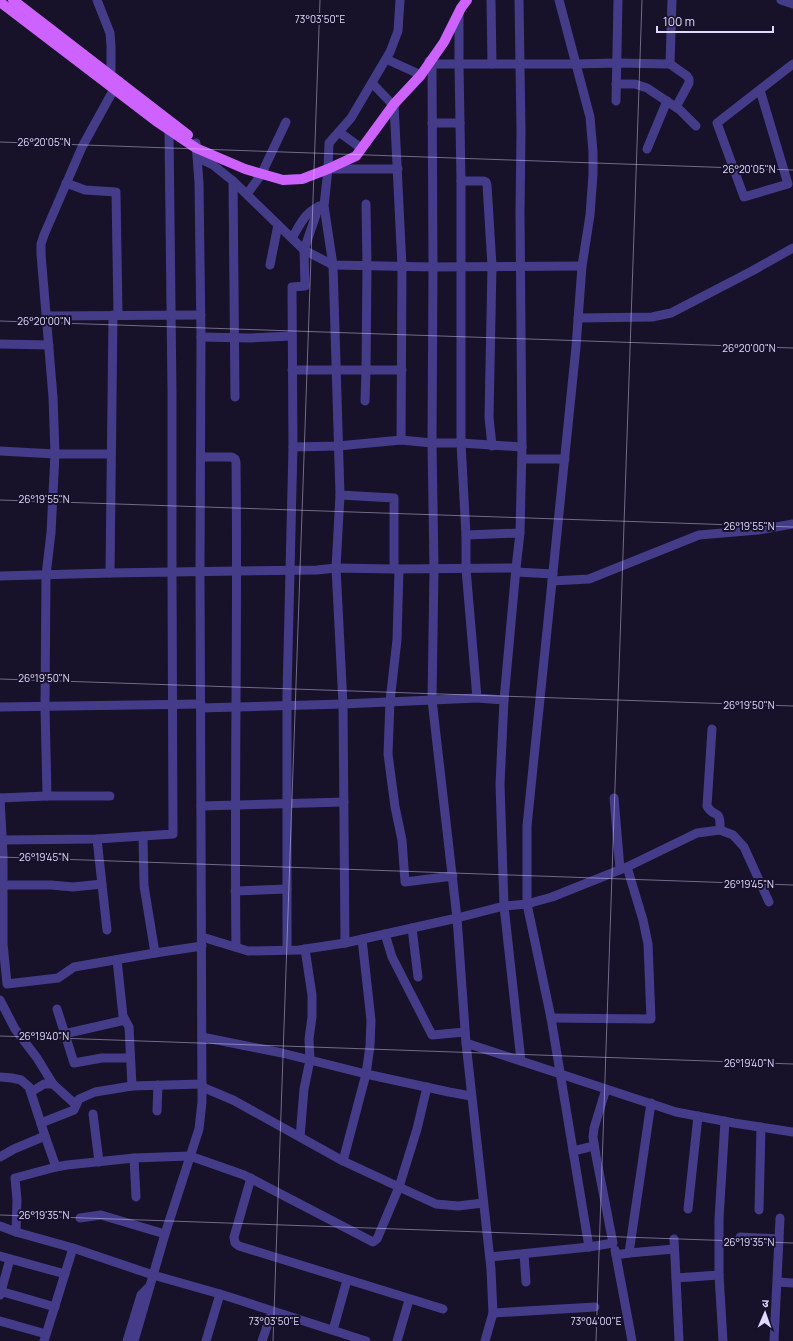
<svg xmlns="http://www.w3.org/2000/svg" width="793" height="1341" viewBox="0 0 793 1341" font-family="Manrope,'Noto Sans Devanagari',sans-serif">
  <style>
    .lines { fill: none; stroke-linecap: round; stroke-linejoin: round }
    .minor { stroke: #443c89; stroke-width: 9 }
    .major { stroke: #ce62fe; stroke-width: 10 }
    .ticks { fill: none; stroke: #e1daff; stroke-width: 1; stroke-opacity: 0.45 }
    .ticks-label { font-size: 10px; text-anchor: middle; fill: #e1daff; stroke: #17112a; stroke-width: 4; stroke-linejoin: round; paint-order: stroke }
  </style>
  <rect width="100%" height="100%" fill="#17112a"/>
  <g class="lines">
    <g class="minor">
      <path d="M97,0L110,33L111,46V77"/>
      <path d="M491,0L492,64"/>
      <path d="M519,0L521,131L520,213L522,447"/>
      <path d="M781,0L793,4"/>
      <path d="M459,12V64L461,181V443L466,535V569L477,698L504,700"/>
      <path d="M386,59L421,75"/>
      <path d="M429,61L432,64L433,267L432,443L434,569L432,700L457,918L466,1043L676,1112L734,1123L793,1132"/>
      <path d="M432,64H576L616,63L670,64L672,0"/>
      <path d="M670,64L687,76L689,79V83L676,107"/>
      <path d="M372,83L394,106"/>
      <path d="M616,84H635L647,88L680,110L696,126"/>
      <path d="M760,90L788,184L744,197L717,123L793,64"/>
      <path d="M616,101L618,0"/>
      <path d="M394,104L402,267L401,440"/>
      <path d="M432,123H460"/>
      <path d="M169,130L172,394V572L317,570L336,568L394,569L516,568L504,700L500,784L504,906L521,1061"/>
      <path d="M339,132L361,148"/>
      <path d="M647,149L667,101"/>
      <path d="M198,158L213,165L233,181L304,250L319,206"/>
      <path d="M328,169H398"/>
      <path d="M233,181L235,397"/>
      <path d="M461,181H484L486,182L487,185L492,266L489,417L492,446"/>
      <path d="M66,183L85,190L116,192L118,315"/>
      <path d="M247,194L261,175L286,122"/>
      <path d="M292,238C300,225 305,211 321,206"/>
      <path d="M270,265L278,225"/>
      <path d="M113,315L110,573L172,572L173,834L143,836L144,886L155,953L202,946"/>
      <path d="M46,316L201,315"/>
      <path d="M578,318L652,317L671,313L752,271L793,248"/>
      <path d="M201,337L250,338L292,336"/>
      <path d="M0,344L49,345"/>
      <path d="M292,370H366L367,266L366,204"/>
      <path d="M365,401L366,370H402"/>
      <path d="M293,447L338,446L401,440L432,443H461L522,447L520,533L516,568"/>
      <path d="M0,451L55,454H111"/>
      <path d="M201,457H232L235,459L236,462C238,624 234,786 236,947"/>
      <path d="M522,459H565"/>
      <path d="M340,495L394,498V569"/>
      <path d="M466,535L520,533"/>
      <path d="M399,569L397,640L390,701L388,754L395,807L402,840L405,882L453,876"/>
      <path d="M516,572L553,574"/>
      <path d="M0,576L110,573"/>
      <path d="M552,581L589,579L699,535L758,530L793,524"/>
      <path d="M0,707L201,704"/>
      <path d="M201,708L343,704L477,698"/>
      <path d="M712,729L707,806C714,819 721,807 720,830"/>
      <path d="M47,796H110"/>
      <path d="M0,798L47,796L45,707L46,575L51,533L55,454L53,397L41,254V244L44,235L82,147L114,89"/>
      <path d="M0,798L3,854V944L7,984L58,978L74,967L155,953"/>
      <path d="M614,798L620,869"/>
      <path d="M201,806L344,802"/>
      <path d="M97,839L107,930"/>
      <path d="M2,840L97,839L143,836"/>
      <path d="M3,885H51L73,887L102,884"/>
      <path d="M235,891L287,889"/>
      <path d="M412,928L418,977"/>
      <path d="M385,934L392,957L432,1035L465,1032"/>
      <path d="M202,937L248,951L299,950L345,943L457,918L504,906L527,904V826L576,347L582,266L590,215L593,174V152L590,117L559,0"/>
      <path d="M345,943L343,704L336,568L340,495L333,265L324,206L328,169L329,143L351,118L390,52L398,31L400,0"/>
      <path d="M287,950V695L293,447L292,287L305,286L304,250L333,265L433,267L582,266"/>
      <path d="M117,960L123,1016L129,1027L132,1086L202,1084"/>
      <path d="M0,1000L15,1029L37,1058L53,1084"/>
      <path d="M57,1009L74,1063L102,1058H130"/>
      <path d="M551,1018L651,1019L648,944L643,920L627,867"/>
      <path d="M64,1034L125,1020"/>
      <path d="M202,1037L282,1053L366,1074L370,1046L371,1020L362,939"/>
      <path d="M466,1043L491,1269L493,1313L485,1341"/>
      <path d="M0,1077L12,1078L21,1080L29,1087L45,1136L56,1167L67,1165L134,1158L190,1156L244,1175L373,1242L377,1239L399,1187L436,1204L458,1206L483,1203"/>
      <path d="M202,1087L233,1100L343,1161L366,1074L449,1092L471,1096"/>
      <path d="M31,1092L44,1084H53L76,1105"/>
      <path d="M157,1111L158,1085"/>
      <path d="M93,1114L99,1162"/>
      <path d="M41,1123L74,1110L79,1099L95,1092L132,1086"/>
      <path d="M300,1137L304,1089L310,1060L309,1039L312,1017V995L305,949"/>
      <path d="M573,1151L594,1146"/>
      <path d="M0,1157L14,1149L45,1136"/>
      <path d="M134,1158L136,1197"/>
      <path d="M343,1161L399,1187L417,1129L427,1087"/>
      <path d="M251,1178L234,1237L235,1243L239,1246L443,1309"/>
      <path d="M688,1209L698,1116"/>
      <path d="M759,1210L761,1127"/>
      <path d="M80,1218L101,1215L165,1234"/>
      <path d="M0,1226L16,1232L17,1200L15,1178L56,1167"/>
      <path d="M16,1232L73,1248L153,1275L220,1294L366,1341"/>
      <path d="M740,1237L779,1239"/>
      <path d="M674,1239L676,1278L719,1275V1219L725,1121"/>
      <path d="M589,1247L551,1018L527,904L552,897L627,867L697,833L720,830L733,835L744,847L769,902"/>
      <path d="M615,1250L632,1341"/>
      <path d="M629,1253L674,1249"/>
      <path d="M524,1254L526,1282"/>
      <path d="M616,1255L629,1253L651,1103"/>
      <path d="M0,1256L65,1274"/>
      <path d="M490,1257L589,1247L613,1243L596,1156L593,1137L594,1128L606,1089"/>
      <path d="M719,1275L723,1341"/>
      <path d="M676,1278L679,1341"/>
      <path d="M778,1282L793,1283"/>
      <path d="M0,1291L55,1307"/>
      <path d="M0,1295L10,1259"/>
      <path d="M493,1313L595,1307"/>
      <path d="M0,1321L46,1334"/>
      <path d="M333,1330L347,1280"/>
      <path d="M44,1341L73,1248"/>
      <path d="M127,1341L141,1295L149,1287"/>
      <path d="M134,1341L165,1234L199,1129L202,1102L200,571L201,337L199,183L196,143"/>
      <path d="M206,1341L220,1294"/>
      <path d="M262,1341L272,1312"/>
      <path d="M397,1341L409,1300"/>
      <path d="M774,1341L780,1218"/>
    </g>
    <g class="major">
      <path d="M13,0L188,135"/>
      <path d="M0,2L156,121L196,148L245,169L283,180L302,179L328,169L356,156L394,104L421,75L444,42L461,8L467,0"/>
    </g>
  </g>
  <path class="ticks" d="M0,142L793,170M0,321L793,348M0,500L793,527M0,679L793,706M0,857L793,885M0,1036L793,1064M0,1215L793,1243M273,1341L320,0M596,1341L642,0"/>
  <g class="ticks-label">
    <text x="320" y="23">73°03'50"E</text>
    <text x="44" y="146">26°20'05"N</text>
    <text x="749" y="173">26°20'05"N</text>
    <text x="44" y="325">26°20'00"N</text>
    <text x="749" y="352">26°20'00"N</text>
    <text x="44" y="503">26°19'55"N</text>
    <text x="749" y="530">26°19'55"N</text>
    <text x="44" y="682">26°19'50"N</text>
    <text x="749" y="709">26°19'50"N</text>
    <text x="44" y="861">26°19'45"N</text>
    <text x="749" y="888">26°19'45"N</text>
    <text x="44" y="1040">26°19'40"N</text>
    <text x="749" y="1067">26°19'40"N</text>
    <text x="44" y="1219">26°19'35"N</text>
    <text x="749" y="1246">26°19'35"N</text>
    <text x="274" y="1325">73°03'50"E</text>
    <text x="596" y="1325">73°04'00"E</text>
  </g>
  <g transform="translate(765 1313) rotate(2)" stroke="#17112a" stroke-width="3" paint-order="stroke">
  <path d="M0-3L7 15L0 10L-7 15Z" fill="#e1daff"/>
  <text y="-6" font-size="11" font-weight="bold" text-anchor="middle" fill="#e1daff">उ</text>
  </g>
  <path d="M657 26v6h116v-6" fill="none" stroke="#e1daff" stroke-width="2"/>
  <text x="663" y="26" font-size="12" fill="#e1daff" stroke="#17112a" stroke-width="3" paint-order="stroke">100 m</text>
</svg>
